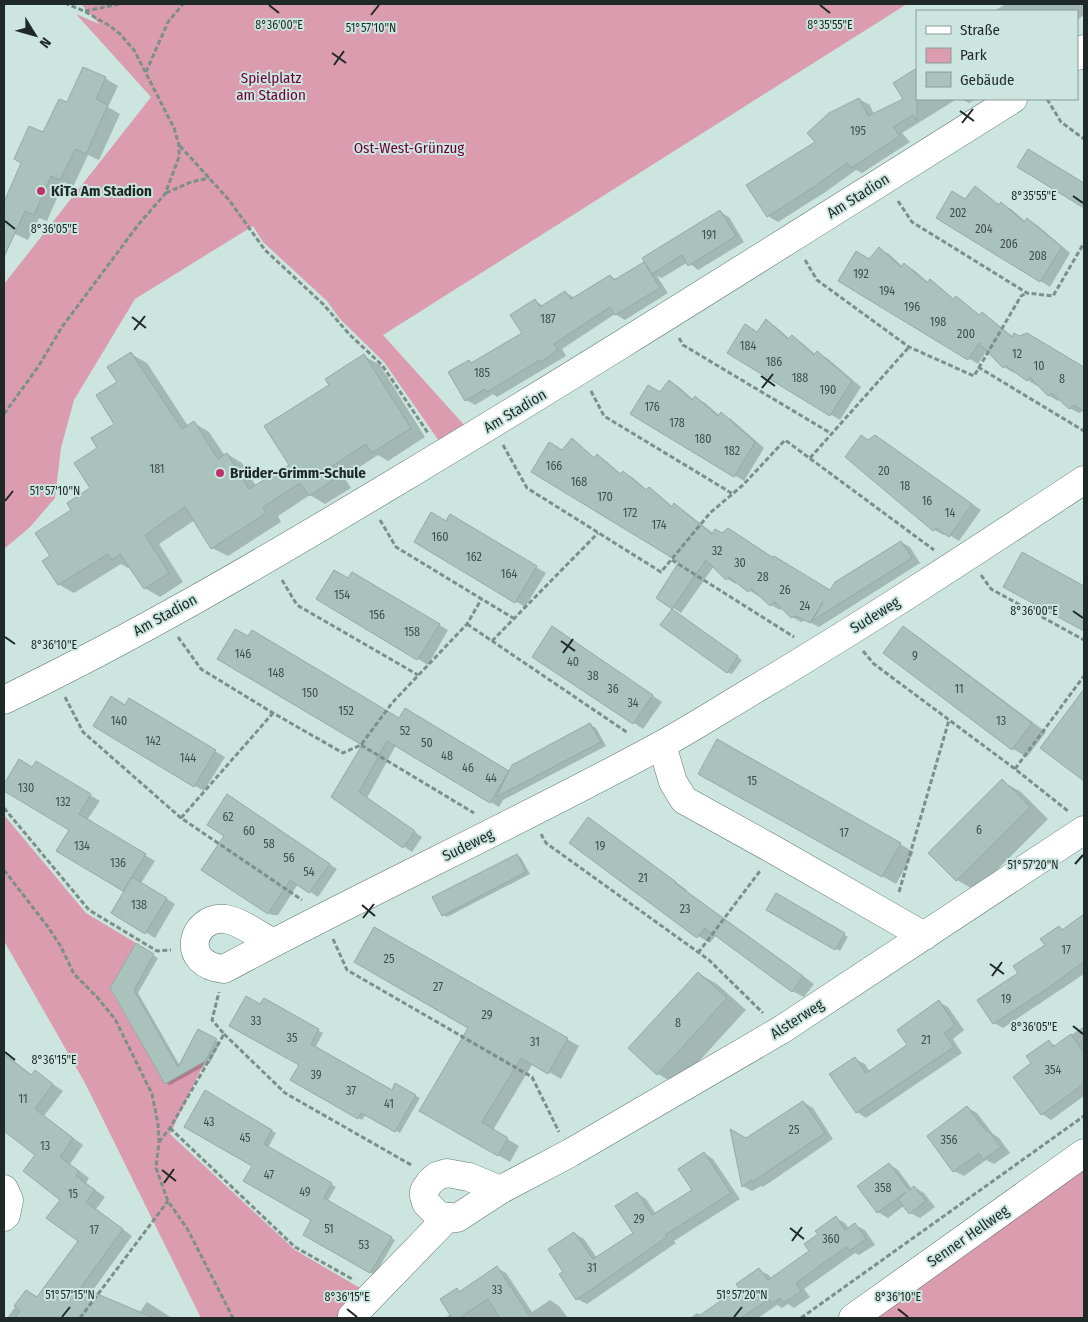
<svg xmlns="http://www.w3.org/2000/svg" width="1088" height="1322" viewBox="0 0 1088 1322" font-family="'Fira Sans Condensed',sans-serif">
  <style>
    .green { fill: #db9caf }
    .shadow { fill: #0003 }
    .building { fill: #a9c2bc; stroke: #92aba4 }
    .lines { fill: none; stroke-linecap: round; stroke-linejoin: round }
    .minor-casing { stroke: #5e7670; stroke-width: 29 }
    .path { stroke: #7d8f8b; stroke-width: 3; stroke-dasharray: 5 2.5; stroke-linecap: butt }
    .minor { stroke: #fff; stroke-width: 28 }
    .ticks { fill: none; stroke: #1f2927; stroke-width: 2 }
    .poi-dot { fill: #bd336e; stroke: #cce6df; stroke-width: 2 }
    .labels { text-anchor: middle; stroke-width: 4; stroke-linejoin: round; paint-order: stroke }
    .number-label { font-size: 12px; fill: #424f4c }
    .park-label { font-size: 15px; fill: #6d0038; stroke: #cce6df }
    .poi-label { font-size: 15px; font-weight: bold; fill: #1f2927; stroke: #cce6df; text-anchor: start }
    .street-label { font-size: 15px; fill: #1f2927; stroke: #cce6df }
    .ticks-label { font-size: 12px; text-anchor: middle; fill: #1f2927; stroke: #cce6df; stroke-width: 4; stroke-linejoin: round; paint-order: stroke }
  </style>
  <rect width="100%" height="100%" fill="#cce6df"/>
  <g class="green">
    <path d="M81,4H907L383,335L466,427L439,441L384,362L340,319L327,301L263,242L253,226L135,299L74,400L61,448L55,498L30,527L4,549V284L151,97L76,14L99,24Z"/>
    <path d="M4,815L86,913L136,943L110,989L165,1083L205,1061L170,1134L295,1250L367,1292L340,1318H201L85,1083L4,941Z"/>
    <path d="M1084,1169V1318H875Z"/>
  </g>
  <g class="shadow">
    <path d="M1006,4H1084V15L1077,20V11H994Z"/>
    <path d="M105,78L118,86L108,107L120,114L99,160L88,155L73,187L64,182L47,221L39,218L28,240L4,229V203L43,134L67,104Z"/>
    <path d="M859,99L870,105L874,115L905,99H957L902,133L910,142L862,173L856,170L824,193L778,222L768,216L817,142Z"/>
    <path d="M961,99H976L969,103Z"/>
    <path d="M975,188L1000,206L1002,204L1011,209L1026,222L1027,220L1037,225L1070,253L1050,287L938,218L970,203Z"/>
    <path d="M720,212L729,217L744,242L698,270L688,262L662,278L657,276L668,293L625,320L615,314L562,349L566,356L497,397L493,394L475,405L466,400L469,361L473,364L524,333L535,301L544,306L565,292L575,298L610,276L617,280L644,263L648,266Z"/>
    <path d="M879,249L889,254L903,267L904,265L914,270L929,283L930,281L940,287L954,299L956,297L980,315L982,313L991,319L1013,337L1036,340L1084,369V413L1083,411L1079,413L1069,408L1060,399L1058,401L1048,395L1038,384L1037,386L1015,372L1014,373L1004,367L987,350L978,364L840,280L870,261Z"/>
    <path d="M766,321L775,326L790,339L792,337L801,342L816,355L818,353L827,358L861,387L840,420L728,352L757,333Z"/>
    <path d="M131,354L147,363L188,426L194,423L209,432L225,456L227,454L242,463L256,486L291,466L331,386L364,356L380,365L425,437L388,461L378,455L344,477L351,488L325,504L310,495L278,516L281,522L228,556L212,548L195,520L159,544L183,582L160,597L145,588L130,567L128,568L121,564L74,593L58,584L52,556L73,510L92,489L98,449L116,424L118,382Z"/>
    <path d="M670,381L679,387L694,400L695,397L705,403L720,416L721,414L731,419L764,448L744,481L632,413L661,394Z"/>
    <path d="M572,440L580,445L595,458L597,456L606,461L621,474L623,472L632,477L647,490L649,488L657,493L673,507L675,505L683,510L714,534L773,558L831,591L901,542L910,547L920,563L819,627L805,620L801,622L792,617L783,608L780,610L771,605L760,594L758,596L737,582L736,584L727,579L714,566L681,613L658,598L681,562L563,452Z"/>
    <path d="M869,441L885,442L981,510L959,541L946,533L944,535L934,530Z"/>
    <path d="M450,516L546,573L525,607L416,541L446,522Z"/>
    <path d="M352,573L448,630L428,665L318,599L349,580Z"/>
    <path d="M677,613L742,660L732,674L727,672Z"/>
    <path d="M903,627L917,636L1046,732L1027,757L1013,749Z"/>
    <path d="M561,633L662,702L643,729L534,656Z"/>
    <path d="M129,700L225,757L204,791L95,726L125,706Z"/>
    <path d="M405,710L510,772L590,725L596,728L606,746L503,800L499,807L396,745L367,798L422,837L412,852L333,797L399,719Z"/>
    <path d="M718,741L914,852L896,884L700,773Z"/>
    <path d="M19,761L33,769L36,763L100,801L87,820L155,861L141,883L175,904L155,938L112,912L125,890L58,851L70,830L4,789Z"/>
    <path d="M1002,781L1021,792L1048,819L976,891L957,880L930,853Z"/>
    <path d="M235,800L337,869L318,897L298,884L278,915H272L263,910Z"/>
    <path d="M588,819L600,826L687,890L686,891L814,984L804,997L792,991L716,935L710,943L698,936Z"/>
    <path d="M517,855L521,858L530,874L447,917L443,915Z"/>
    <path d="M777,894L848,937L840,951L768,909Z"/>
    <path d="M1084,916V974L1003,1028L994,1023L1020,974L1047,946L1059,927L1064,930Z"/>
    <path d="M374,928L579,1046L561,1079L533,1063L493,1130L519,1146L510,1162L421,1110L470,1027Z"/>
    <path d="M136,945L158,958L138,993L180,1066L199,1031L220,1043L210,1063L170,1085L166,1083L111,988Z"/>
    <path d="M698,973L717,984L746,1010L677,1085L658,1074L630,1048Z"/>
    <path d="M264,1000L323,1033L315,1048L392,1092L396,1085L420,1098L400,1133L366,1114L362,1120L292,1080L301,1064L261,1006Z"/>
    <path d="M939,1002L948,1007L964,1030L953,1039L962,1053L866,1118L857,1112L855,1059L865,1064L870,1072L909,1045Z"/>
    <path d="M1084,1026V1096L1051,1120L1042,1114L1015,1077L1033,1064L1049,1042L1056,1046Z"/>
    <path d="M4,1053L32,1075L35,1072L63,1091L44,1116L83,1145L70,1164L89,1178L86,1183L105,1197L96,1209L132,1236L91,1293L139,1313L147,1302L172,1318H87L81,1314L78,1318H7L27,1291L38,1298L80,1241L61,1199L36,1155L4,1129Z"/>
    <path d="M205,1092L276,1133L268,1148L336,1187L327,1202L395,1240L375,1275L304,1234L313,1220L253,1166Z"/>
    <path d="M803,1102L813,1108L833,1139L763,1187L761,1186L752,1191L743,1186Z"/>
    <path d="M968,1108L977,1113L993,1134L999,1138L1010,1153L994,1164L986,1160L964,1176L954,1171Z"/>
    <path d="M704,1153L713,1159L740,1199L674,1241L676,1243L587,1304L577,1299L565,1272L574,1233L584,1239L597,1258L635,1233L637,1193L646,1199L656,1214L694,1190Z"/>
    <path d="M889,1164L898,1170L912,1189L914,1187L924,1193L935,1207L920,1218L910,1213L905,1205L888,1218L878,1212L859,1186Z"/>
    <path d="M836,1218L845,1223L849,1229L855,1225L865,1230L875,1245L859,1255L855,1253L804,1289L810,1297L794,1308L788,1304L782,1308L777,1305L758,1318H690L697,1313L702,1316L741,1289L759,1270L769,1275L771,1279L811,1251L819,1234Z"/>
    <path d="M497,1268L506,1273L532,1312L550,1300L559,1306L568,1318H445L451,1314L457,1289L461,1292Z"/>
  </g>
  <g class="building">
    <path d="M83,67L106,77L96,99L108,105L86,154L75,149L60,180L51,176L34,215L25,211L4,257V202L21,163L14,159L29,126L43,132L59,99L67,102Z"/>
    <path d="M917,68V121L913,115L893,127L900,136L851,168L847,163L814,187L767,217L746,185L815,142L807,133L829,113L859,98L868,116L903,99L893,83Z"/>
    <path d="M1028,149L1084,183V208L1017,167Z"/>
    <path d="M975,186L999,205L1001,202L1024,222L1027,218L1062,247L1040,282L936,218L952,191L965,199Z"/>
    <path d="M720,210L736,236L688,266L682,255L652,274L642,258Z"/>
    <path d="M879,247L901,267L904,263L927,283L930,279L953,299L956,296L979,315L982,312L1012,337L1014,333L1019,336L1027,333L1084,367V411L1074,405L1069,409L1052,393L1048,396L1030,377L1027,381L1006,366L1003,368L979,343L968,360L838,281L856,251L869,259Z"/>
    <path d="M644,262L660,288L615,315L610,307L554,344L558,350L541,362L540,360L487,392L485,389L465,401L448,372L469,360L471,363L522,333L510,315L535,299L540,307L565,291L571,299L610,275L614,280Z"/>
    <path d="M766,319L788,339L792,335L814,355L817,351L852,381L830,416L727,353L745,324L757,332Z"/>
    <path d="M131,352L182,429L194,421L218,459L227,453L249,489L289,465L264,426L329,385L325,379L364,354L411,428L372,453L366,444L329,468L336,478L309,496L300,483L263,507L266,513L211,549L185,507L145,535L169,573L144,589L120,554L112,560L108,554L58,585L42,561L50,556L35,533L71,510L67,503L90,488L74,463L97,448L91,438L114,424L96,395L117,382L107,367Z"/>
    <path d="M669,380L692,400L695,396L718,416L721,412L755,442L734,477L630,414L648,385L660,392Z"/>
    <path d="M861,435L868,440L875,435L972,504L949,537L936,528L933,531L845,457Z"/>
    <path d="M572,438L594,458L597,454L620,474L623,471L646,490L649,487L672,507L674,503L712,534L715,529L722,533L728,528L772,557L774,556L830,590L835,582L901,541L912,558L812,621L823,602L810,623L796,616L791,618L775,602L770,606L752,589L748,592L729,577L726,580L706,560L672,609L656,598L679,562L531,472L549,442L562,450Z"/>
    <path d="M431,512L446,521L450,514L537,566L515,603L414,542Z"/>
    <path d="M1022,552L1084,586V631L1003,587Z"/>
    <path d="M334,570L348,578L352,572L440,624L417,660L316,599Z"/>
    <path d="M672,609L738,656L727,673L660,625Z"/>
    <path d="M552,626L653,695L633,724L532,657Z"/>
    <path d="M903,626L1032,723L1012,750L883,653Z"/>
    <path d="M235,629L248,636L252,630L399,718L405,708L509,771L490,803L387,741L359,792L415,831L403,848L331,797L362,745L217,659Z"/>
    <path d="M1084,689V781L1040,748Z"/>
    <path d="M111,696L125,705L129,698L216,750L194,787L93,726Z"/>
    <path d="M590,723L601,742L496,797L512,765Z"/>
    <path d="M717,739L901,843L882,877L698,774Z"/>
    <path d="M19,759L32,767L36,761L91,794L79,814L146,854L123,891L56,851L69,830L4,791V784Z"/>
    <path d="M1002,779L1030,807L956,881L928,853Z"/>
    <path d="M227,794L330,864L309,893L290,880L268,914L201,870L224,836L207,825Z"/>
    <path d="M588,817L676,882L675,883L803,976L792,992L705,928L697,938L569,843Z"/>
    <path d="M517,854L526,872L442,916L432,897Z"/>
    <path d="M132,877L167,898L145,934L111,913Z"/>
    <path d="M776,893L845,933L835,950L766,910Z"/>
    <path d="M1084,914V962L1044,991L993,1024L977,1000L1018,973L1013,966L1045,945L1040,939L1059,926L1062,930Z"/>
    <path d="M374,927L568,1038L548,1074L521,1058L482,1122L508,1138L498,1156L419,1111L468,1028L354,962Z"/>
    <path d="M136,943L154,954L134,990L178,1067L198,1029L217,1039L205,1061L165,1084L110,988Z"/>
    <path d="M698,972L727,998L657,1075L628,1048Z"/>
    <path d="M246,996L260,1004L264,998L319,1029L311,1044L392,1090L395,1083L416,1095L395,1132L361,1113L358,1119L290,1080L299,1065L229,1026Z"/>
    <path d="M939,1000L955,1025L944,1033L954,1047L856,1113L829,1074L855,1057L866,1073L907,1045L897,1030Z"/>
    <path d="M1071,1034L1084,1053V1084L1041,1115L1013,1077L1031,1063L1026,1056L1049,1040L1053,1047Z"/>
    <path d="M4,1054L31,1075L35,1070L53,1084L35,1109L73,1138L60,1157L79,1171L76,1176L95,1190L86,1202L123,1229L81,1287L154,1318H15L20,1311L14,1306L26,1290L37,1297L78,1241L46,1218L60,1200L23,1171L35,1155L4,1131Z"/>
    <path d="M205,1090L272,1130L264,1144L332,1183L324,1198L392,1237L370,1273L303,1235L311,1220L243,1181L252,1166L184,1127Z"/>
    <path d="M803,1101L825,1133L752,1182L751,1180L742,1187L730,1129L746,1138Z"/>
    <path d="M967,1106L987,1132L989,1131L1001,1147L983,1160L979,1153L953,1172L927,1136Z"/>
    <path d="M704,1152L731,1193L665,1235L667,1237L576,1300L559,1274L563,1272L548,1249L574,1232L593,1259L633,1233L615,1206L637,1192L652,1215L692,1190L678,1169Z"/>
    <path d="M889,1163L909,1190L914,1186L926,1201L909,1214L898,1199L906,1192L877,1213L857,1186Z"/>
    <path d="M836,1216L845,1230L855,1223L866,1239L849,1251L846,1247L796,1283L801,1291L784,1303L780,1298L772,1303L769,1299L741,1318H696L739,1288L736,1284L759,1268L768,1280L809,1251L804,1244L818,1234L815,1231Z"/>
    <path d="M497,1266L531,1318H500L488,1299L459,1318H452L440,1299L457,1288L459,1292Z"/>
  </g>
  <g class="lines">
    <g class="minor-casing">
      <g id="minor">
        <path d="M1077,56L1084,49"/>
        <path d="M4,700C135,637 261,563 386,488C597,362 805,229 1013,99"/>
        <path d="M662,745L673,782L684,800L776,851L924,936"/>
        <path d="M273,943C260,936 240,921 225,919C191,916 179,965 224,969C369,891 518,823 663,744C694,727 725,707 757,688C868,622 976,551 1084,480"/>
        <path d="M4,1189L9,1200L6,1215L4,1217"/>
        <path d="M500,1190L469,1177L447,1173L437,1176L430,1182L424,1191V1196L426,1203L436,1213L441,1216L457,1218L500,1190L570,1153L781,1030L1084,830"/>
        <path d="M352,1316L448,1217"/>
        <path d="M853,1318L1084,1153"/>
      </g>
    </g>
    <g class="path">
      <path d="M85,11L119,4"/>
      <path d="M146,72L168,22L183,4"/>
      <path d="M1047,99L1061,122L1084,139"/>
      <path d="M180,146L229,200L265,250L323,304L350,335L382,365L428,433"/>
      <path d="M166,193L191,182L209,178"/>
      <path d="M898,201L912,222L1027,293L1053,296L1084,243"/>
      <path d="M805,260L817,280L909,347L974,376L1021,296L1027,293"/>
      <path d="M679,338L683,345L832,434"/>
      <path d="M978,367L1084,431"/>
      <path d="M591,391L604,416L733,494"/>
      <path d="M4,414L38,367L62,327L138,225L165,194L179,157V145L174,128L134,50L120,34L110,26L84,11L67,4"/>
      <path d="M503,445L527,488L661,572L710,513L743,485L785,440L934,550"/>
      <path d="M810,458L909,347"/>
      <path d="M380,520L396,547L513,618"/>
      <path d="M672,560L794,637"/>
      <path d="M981,575L991,589L1084,640"/>
      <path d="M282,580L297,605L418,675"/>
      <path d="M467,624L628,733"/>
      <path d="M178,637L201,669L273,713L343,753L361,745L392,703L467,624L482,598"/>
      <path d="M492,641L598,533"/>
      <path d="M863,651L874,664L1015,769L1068,811"/>
      <path d="M65,697L83,732L181,818L302,900"/>
      <path d="M361,745L474,813"/>
      <path d="M1015,769L1084,676"/>
      <path d="M4,808L89,910L157,951L171,950"/>
      <path d="M181,818L273,713"/>
      <path d="M541,834L546,843L709,960L763,1013"/>
      <path d="M4,870L48,927L60,945L74,974L97,997L115,1019L152,1094L158,1124L159,1142L156,1168L168,1201L188,1230L233,1318"/>
      <path d="M899,892L949,720"/>
      <path d="M333,939L347,970L532,1077L559,1132"/>
      <path d="M698,953L760,871"/>
      <path d="M224,1034L285,1093L413,1166"/>
      <path d="M170,1128L295,1247L354,1280"/>
      <path d="M159,1142L170,1128L224,1034L212,1020L219,992"/>
      <path d="M80,1318L168,1201"/>
      <path d="M801,1318L1084,1116"/>
    </g>
    <use href="#minor" class="minor"/>
  </g>
  <path class="ticks" d="M269,5L279,13M820,5L830,13M371,15L379,5M332,53L346,63M334,65L344,51M960,111L974,121M962,123L973,109M1073,196L1083,203M5,221L15,229M132,317L146,328M134,330L145,316M761,376L775,386M762,388L773,374M5,501L13,491M1073,611L1083,618M5,637L15,644M561,641L575,651M563,653L573,639M1075,864L1083,855M362,905L375,916M363,918L374,904M990,964L1004,974M992,976L1002,962M1073,1026L1083,1034M5,1052L15,1060M162,1170L176,1181M164,1183L174,1169M790,1228L804,1239M792,1241L802,1227M347,1309L357,1317M898,1309L908,1317M62,1317L70,1307M734,1317L742,1307"/>
  <g class="poi-dot">
    <circle cx="41" cy="191" r="5"/>
    <circle cx="220" cy="473" r="5"/>
  </g>
  <g class="labels">
    <g class="number-label">
      <text x="858" y="135">195</text>
      <text x="958" y="217">202</text>
      <text x="984" y="233">204</text>
      <text x="709" y="239">191</text>
      <text x="1009" y="248">206</text>
      <text x="1038" y="260">208</text>
      <text x="861" y="278">192</text>
      <text x="887" y="295">194</text>
      <text x="912" y="311">196</text>
      <text x="548" y="323">187</text>
      <text x="938" y="326">198</text>
      <text x="966" y="338">200</text>
      <text x="748" y="350">184</text>
      <text x="1017" y="358">12</text>
      <text x="774" y="366">186</text>
      <text x="1039" y="370">10</text>
      <text x="482" y="377">185</text>
      <text x="800" y="382">188</text>
      <text x="1062" y="383">8</text>
      <text x="828" y="394">190</text>
      <text x="652" y="411">176</text>
      <text x="677" y="427">178</text>
      <text x="703" y="443">180</text>
      <text x="732" y="455">182</text>
      <text x="554" y="470">166</text>
      <text x="157" y="473">181</text>
      <text x="884" y="475">20</text>
      <text x="579" y="486">168</text>
      <text x="905" y="490">18</text>
      <text x="605" y="501">170</text>
      <text x="927" y="505">16</text>
      <text x="630" y="517">172</text>
      <text x="950" y="517">14</text>
      <text x="659" y="529">174</text>
      <text x="440" y="541">160</text>
      <text x="717" y="555">32</text>
      <text x="474" y="561">162</text>
      <text x="740" y="567">30</text>
      <text x="509" y="578">164</text>
      <text x="763" y="581">28</text>
      <text x="785" y="594">26</text>
      <text x="342" y="599">154</text>
      <text x="805" y="610">24</text>
      <text x="377" y="619">156</text>
      <text x="412" y="636">158</text>
      <text x="243" y="658">146</text>
      <text x="915" y="660">9</text>
      <text x="573" y="666">40</text>
      <text x="276" y="677">148</text>
      <text x="593" y="680">38</text>
      <text x="613" y="693">36</text>
      <text x="959" y="693">11</text>
      <text x="310" y="697">150</text>
      <text x="633" y="707">34</text>
      <text x="346" y="715">152</text>
      <text x="119" y="725">140</text>
      <text x="1001" y="725">13</text>
      <text x="405" y="735">52</text>
      <text x="153" y="745">142</text>
      <text x="427" y="747">50</text>
      <text x="447" y="760">48</text>
      <text x="188" y="762">144</text>
      <text x="468" y="772">46</text>
      <text x="491" y="782">44</text>
      <text x="752" y="785">15</text>
      <text x="26" y="792">130</text>
      <text x="63" y="806">132</text>
      <text x="228" y="821">62</text>
      <text x="979" y="834">6</text>
      <text x="249" y="835">60</text>
      <text x="844" y="837">17</text>
      <text x="269" y="848">58</text>
      <text x="82" y="850">134</text>
      <text x="600" y="850">19</text>
      <text x="289" y="862">56</text>
      <text x="118" y="867">136</text>
      <text x="309" y="876">54</text>
      <text x="643" y="882">21</text>
      <text x="139" y="909">138</text>
      <text x="685" y="913">23</text>
      <text x="1066" y="954">17</text>
      <text x="389" y="963">25</text>
      <text x="438" y="991">27</text>
      <text x="1006" y="1003">19</text>
      <text x="487" y="1019">29</text>
      <text x="256" y="1025">33</text>
      <text x="678" y="1027">8</text>
      <text x="292" y="1042">35</text>
      <text x="926" y="1044">21</text>
      <text x="535" y="1046">31</text>
      <text x="1053" y="1074">354</text>
      <text x="316" y="1079">39</text>
      <text x="351" y="1095">37</text>
      <text x="23" y="1103">11</text>
      <text x="389" y="1108">41</text>
      <text x="209" y="1126">43</text>
      <text x="794" y="1134">25</text>
      <text x="245" y="1142">45</text>
      <text x="949" y="1144">356</text>
      <text x="45" y="1150">13</text>
      <text x="269" y="1179">47</text>
      <text x="883" y="1192">358</text>
      <text x="305" y="1196">49</text>
      <text x="73" y="1198">15</text>
      <text x="639" y="1223">29</text>
      <text x="329" y="1233">51</text>
      <text x="94" y="1234">17</text>
      <text x="831" y="1243">360</text>
      <text x="364" y="1249">53</text>
      <text x="592" y="1272">31</text>
      <text x="497" y="1294">33</text>
    </g>
    <g class="park-label">
      <text x="271" y="83">Spielplatz<tspan x="271" dy="17">am Stadion</tspan></text>
      <text x="409" y="153">Ost-West-Grünzug</text>
    </g>
    <g class="poi-label">
      <text x="51" y="196">KiTa Am Stadion</text>
      <text x="230" y="478">Brüder-Grimm-Schule</text>
    </g>
    <g class="street-label">
      <text transform="translate(858 196) rotate(-32)" y="5">Am Stadion</text>
      <text transform="translate(515 411) rotate(-31)" y="5">Am Stadion</text>
      <text transform="translate(165 615) rotate(-29)" y="5">Am Stadion</text>
      <text transform="translate(875 615) rotate(-32)" y="5">Sudeweg</text>
      <text transform="translate(468 845) rotate(-26)" y="5">Sudeweg</text>
      <text transform="translate(797 1019) rotate(-33)" y="5">Alsterweg</text>
      <text transform="translate(968 1236) rotate(-35)" y="5">Senner Hellweg</text>
    </g>
  </g>
  <g class="ticks-label">
    <text x="279" y="29">8°36'00"E</text>
    <text x="830" y="29">8°35'55"E</text>
    <text x="371" y="32">51°57'10"N</text>
    <text x="1034" y="200">8°35'55"E</text>
    <text x="54" y="233">8°36'05"E</text>
    <text x="55" y="495">51°57'10"N</text>
    <text x="1034" y="615">8°36'00"E</text>
    <text x="54" y="649">8°36'10"E</text>
    <text x="1033" y="869">51°57'20"N</text>
    <text x="1034" y="1031">8°36'05"E</text>
    <text x="54" y="1064">8°36'15"E</text>
    <text x="70" y="1299">51°57'15"N</text>
    <text x="742" y="1299">51°57'20"N</text>
    <text x="347" y="1301">8°36'15"E</text>
    <text x="898" y="1301">8°36'10"E</text>
  </g>
  <rect width="1088" height="1322" fill="none" stroke="#1f2927" stroke-width="10"/>
  <rect x="916" y="10" width="162" height="90" fill="#cce6df" stroke="#879a95"/>
  <rect x="926" y="26" width="25" height="8" fill="#ffffff" stroke="#879a95"/>
  <text x="960" y="35" font-size="15" fill="#1f2927">Straße</text>
  <rect x="926" y="48" width="25" height="15" fill="#db9caf" stroke="#879a95"/>
  <text x="960" y="60" font-size="15" fill="#1f2927">Park</text>
  <rect x="926" y="72" width="25" height="15" fill="#a9c2bc" stroke="#879a95"/>
  <text x="960" y="85" font-size="15" fill="#1f2927">Gebäude</text>
  <g transform="translate(35 35) rotate(127)" stroke="#cce6df" stroke-width="4" paint-order="stroke">
  <path d="M0-4L9 19L0 12L-9 19Z" fill="#1f2927"/>
  <text y="-8" font-size="14" font-weight="bold" text-anchor="middle" fill="#1f2927">N</text>
  </g>
</svg>
